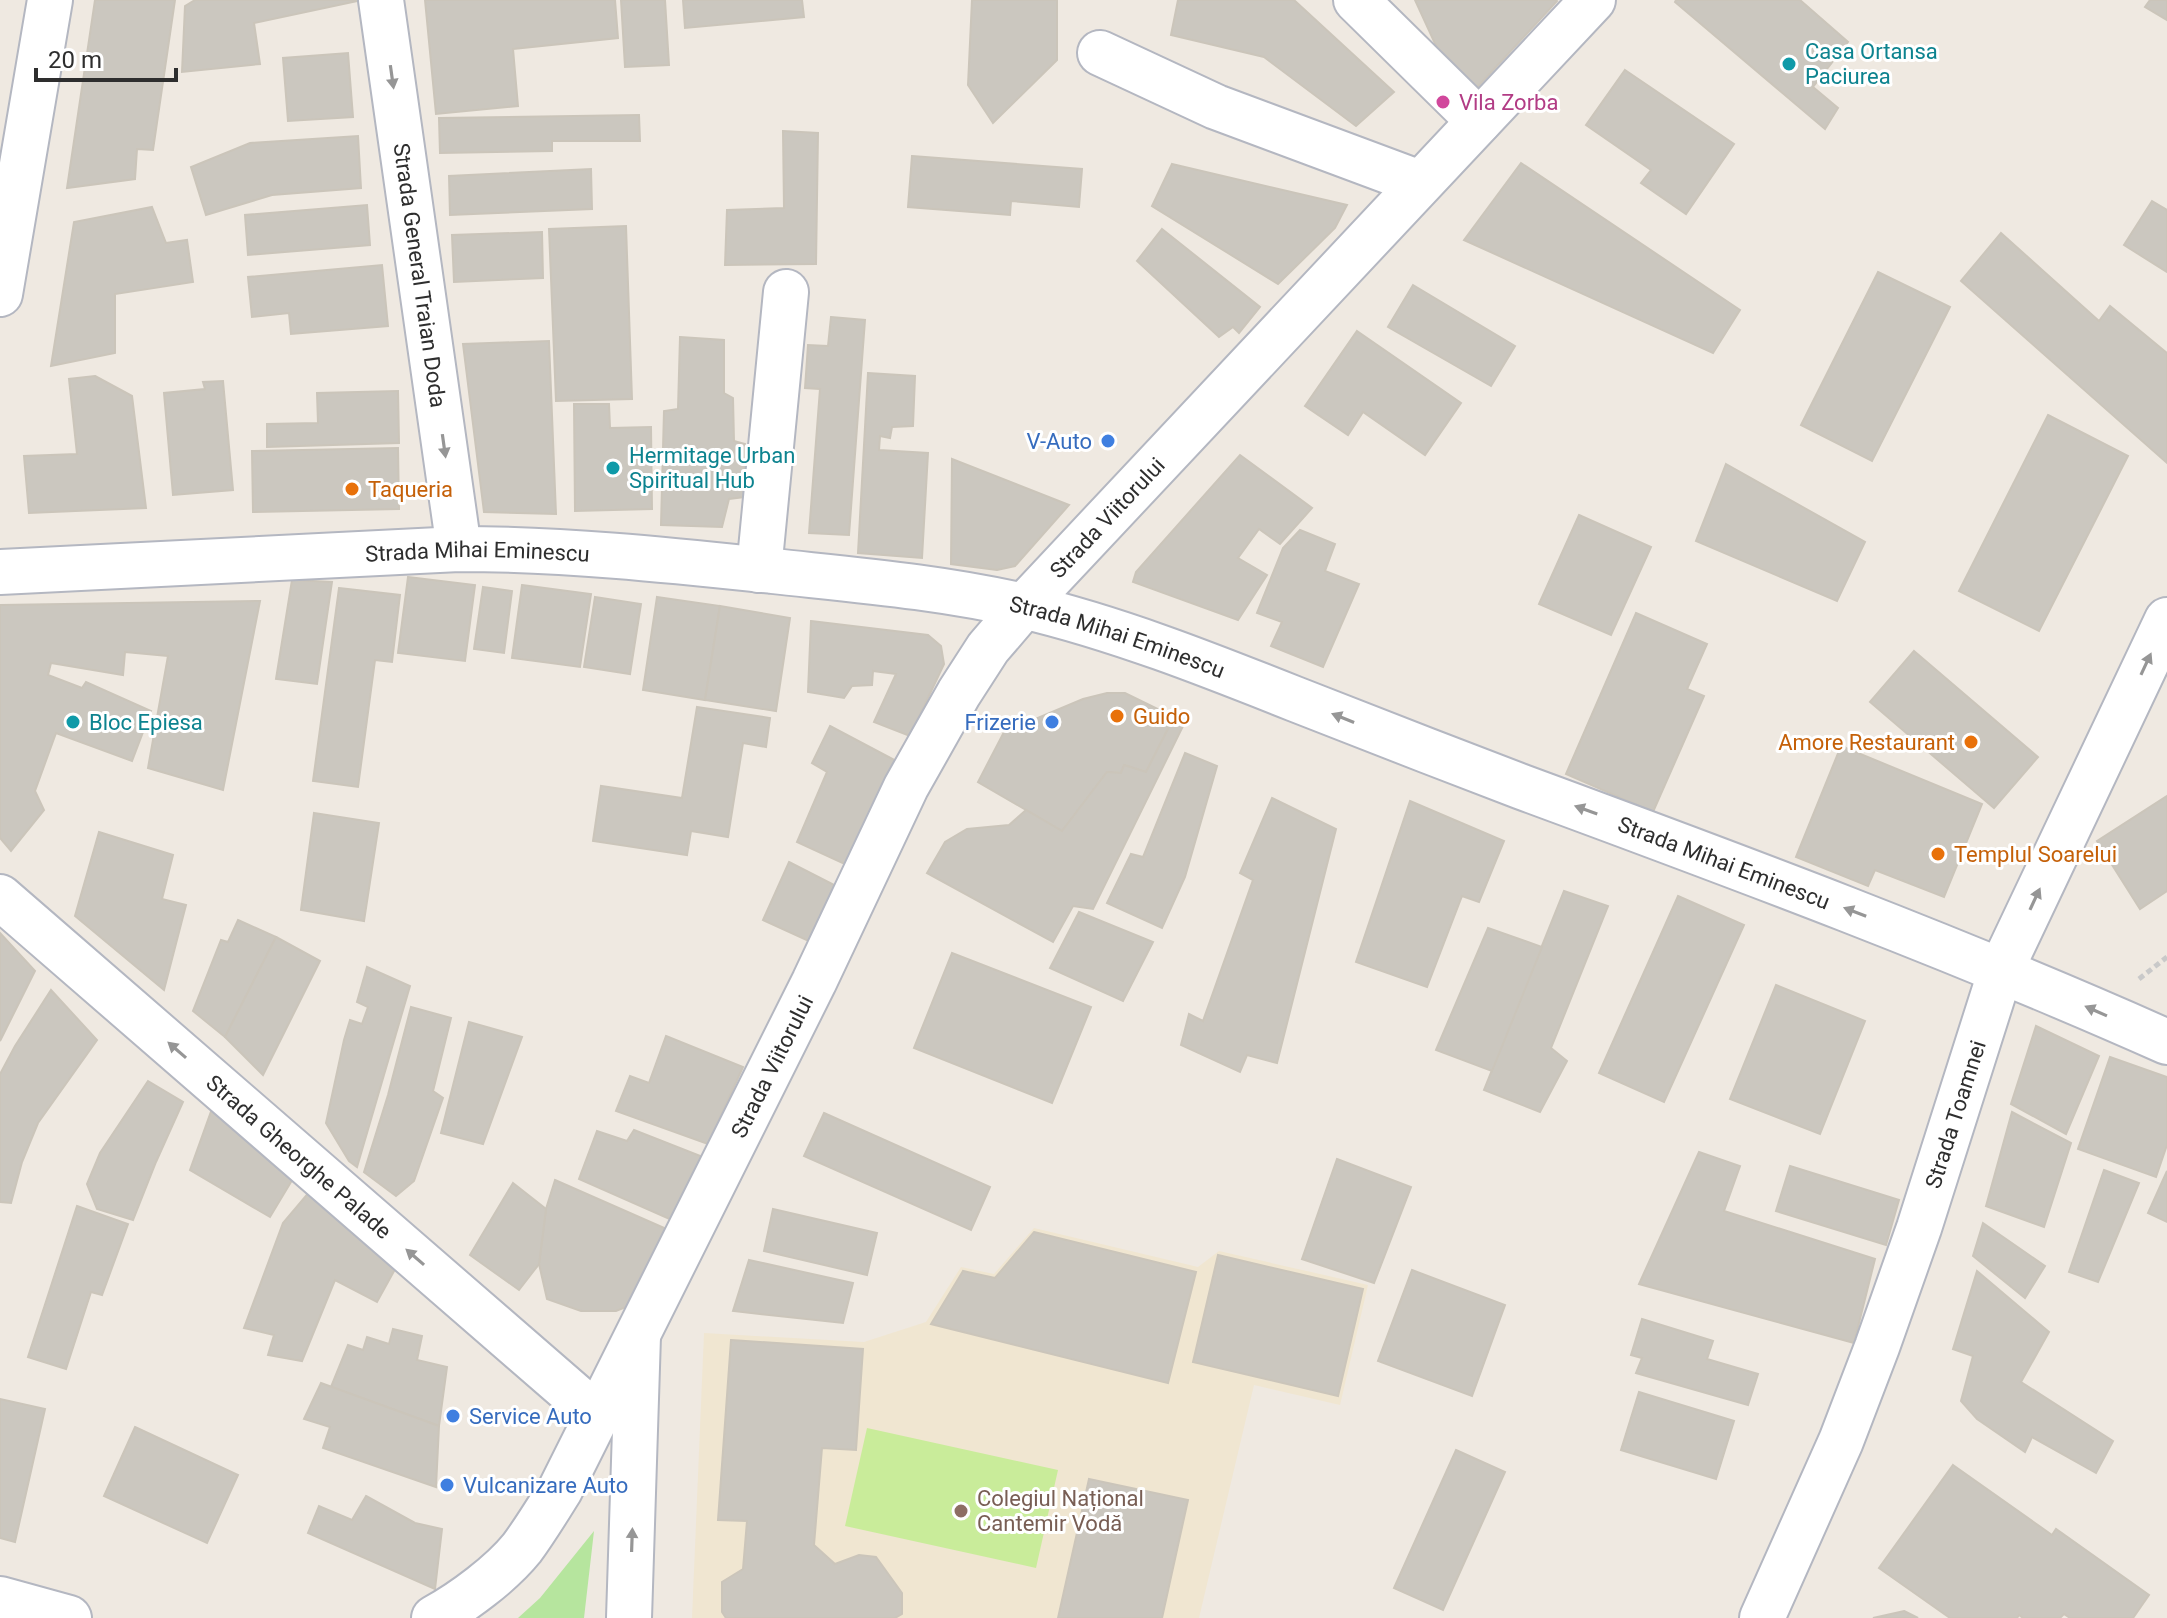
<svg xmlns="http://www.w3.org/2000/svg" width="2167" height="1618" viewBox="0 0 2167 1618" font-family="Roboto,sans-serif">
  <style>
    .education { fill: #f0e6d1 }
    .green { fill: #b6e59e }
    .pitch { fill: #c9ec9a }
    .building { fill: #cbc7bf; stroke: #cbc5ba; stroke-width: 2 }
    .lines { fill: none; stroke-linecap: round; stroke-linejoin: round }
    .minor-casing { stroke: #b4b7c1; stroke-width: 48 }
    .tertiary-casing { stroke: #b4b7c1; stroke-width: 48 }
    .secondary-casing { stroke: #b4b7c1; stroke-width: 48 }
    .path { stroke: #c9c9c9; stroke-width: 5; stroke-dasharray: 6 4; stroke-linecap: butt }
    .minor { stroke: #fff; stroke-width: 44 }
    .tertiary { stroke: #fff; stroke-width: 44 }
    .secondary { stroke: #fff; stroke-width: 44 }
    .oneway { fill: #969696 }
    .culture-dot { fill: #0f9aa8; stroke: #fff; stroke-width: 3 }
    .hotel-dot { fill: #d1479c; stroke: #fff; stroke-width: 3 }
    .shop-dot { fill: #3f7fe0; stroke: #fff; stroke-width: 3 }
    .food-dot { fill: #e8710a; stroke: #fff; stroke-width: 3 }
    .education-dot { fill: #8d6e63; stroke: #fff; stroke-width: 3 }
    .labels { text-anchor: middle; stroke-width: 6; stroke-linejoin: round; paint-order: stroke }
    .culture-label { font-size: 22px; fill: #0d838f; stroke: #fff; text-anchor: start }
    .hotel-label { font-size: 22px; fill: #b23c85; stroke: #fff; text-anchor: start }
    .street-label { font-size: 22px; fill: #2e2e2e; stroke: #fff }
    .shop-label { font-size: 22px; fill: #366cbe; stroke: #fff; text-anchor: end }
    .food-label { font-size: 22px; fill: #c56008; stroke: #fff; text-anchor: start }
    .education-label { font-size: 22px; fill: #785e54; stroke: #fff; text-anchor: start }
  </style>
  <rect width="100%" height="100%" fill="#efe9e1"/>
  <path class="education" d="M1034,1228L1198,1267L1219,1251L1368,1285L1340,1405L1254,1385L1199,1618H692L704,1333L864,1342L926,1322L961,1267L994,1274Z"/>
  <path class="green" d="M594,1531L584,1618H518L540,1598Z"/>
  <path class="pitch" d="M867,1428L1058,1470L1036,1568L845,1526Z"/>
  <g class="building">
    <path d="M95,0H175L153,150L137,149L135,179L67,188Z"/>
    <path d="M195,0H362L254,23L260,64L182,72L185,6Z"/>
    <path d="M425,0H615L618,38L513,49L518,106L436,114Z"/>
    <path d="M621,0H665L669,65L625,67Z"/>
    <path d="M683,0H802L804,17L685,28Z"/>
    <path d="M972,0H1057V60L993,123L968,85Z"/>
    <path d="M1178,0H1294L1394,92L1356,126L1264,57L1171,35Z"/>
    <path d="M1415,0H1556L1557,1L1472,93L1449,74Z"/>
    <path d="M1676,0H1800L1848,42L1813,87L1838,108L1825,129L1675,2Z"/>
    <path d="M2150,0H2167V20L2145,7Z"/>
    <path d="M348,53L353,117L288,121L283,58Z"/>
    <path d="M1625,70L1734,144L1686,214L1641,183L1651,170L1586,125Z"/>
    <path d="M639,115L640,141H552V151L440,153L439,118Z"/>
    <path d="M783,131L818,133L816,264L725,265L727,210L784,208Z"/>
    <path d="M358,136L361,188L272,195L206,215L191,167L250,143Z"/>
    <path d="M912,156L1082,169L1079,207L1011,201L1010,215L908,207Z"/>
    <path d="M1521,163L1740,310L1713,353L1464,240Z"/>
    <path d="M1172,164L1347,205L1335,228L1278,284L1152,206Z"/>
    <path d="M591,169L592,209L450,215L449,176Z"/>
    <path d="M2152,201L2167,210V272L2124,245Z"/>
    <path d="M367,205L370,245L248,255L245,215Z"/>
    <path d="M152,207L166,243L187,240L193,282L115,294V353L51,366L74,222Z"/>
    <path d="M626,226L632,399L556,401L549,229Z"/>
    <path d="M1162,229L1260,307L1239,333L1233,327L1219,337L1137,261Z"/>
    <path d="M542,232L543,278L454,282L452,235Z"/>
    <path d="M2001,233L2099,321L2110,306L2167,353V463L1961,281Z"/>
    <path d="M382,265L388,326L291,334L289,313L252,317L248,277Z"/>
    <path d="M1878,272L1950,307L1872,461L1801,425Z"/>
    <path d="M1413,285L1515,346L1491,386L1388,327Z"/>
    <path d="M831,317L865,320L849,535L809,533L820,389L805,388L808,345L828,346Z"/>
    <path d="M1357,331L1461,403L1425,455L1363,412L1348,435L1305,406Z"/>
    <path d="M680,337L724,340V393L733,398L734,441L745,444L744,497L729,499L722,527L661,525L664,411L678,409Z"/>
    <path d="M549,341L556,514L484,512L463,344Z"/>
    <path d="M868,373L915,376L913,426L892,427L890,438L880,436L879,450L928,453L922,558L858,553Z"/>
    <path d="M95,376L132,396L146,508L29,513L24,456L77,454L69,379Z"/>
    <path d="M223,381L233,490L173,495L164,393L205,389L203,382Z"/>
    <path d="M398,391L399,443L267,447V424L318,423L317,393Z"/>
    <path d="M574,404H609L610,428L651,427L652,509L575,511Z"/>
    <path d="M2048,415L2128,456L2039,631L1959,591Z"/>
    <path d="M398,448L399,509L253,512L252,451Z"/>
    <path d="M1240,455L1312,508L1280,544L1259,529L1238,558L1267,575L1238,620L1133,582L1136,572Z"/>
    <path d="M952,459L1069,505L1015,566L997,570L951,564Z"/>
    <path d="M1726,464L1865,542L1837,601L1696,541Z"/>
    <path d="M1579,515L1651,547L1611,635L1539,604Z"/>
    <path d="M1300,530L1335,544L1325,571L1359,584L1323,667L1271,646L1282,622L1257,613L1283,548Z"/>
    <path d="M408,577L475,585L465,661L398,653Z"/>
    <path d="M292,580L332,582L317,684L276,679Z"/>
    <path d="M522,585L591,594L580,667L512,658Z"/>
    <path d="M483,587L512,591L504,653L474,649Z"/>
    <path d="M339,588L400,595L392,662L375,660L358,787L313,781Z"/>
    <path d="M595,597L641,604L630,674L584,667Z"/>
    <path d="M657,597L720,606L705,700L643,690Z"/>
    <path d="M260,601L223,790L148,768L168,656L125,652L123,675L51,663L48,675L82,688L86,682L151,711L132,761L56,733L35,791L44,810L11,851L0,838V605Z"/>
    <path d="M720,606L790,618L776,711L705,700Z"/>
    <path d="M1636,613L1707,644L1687,689L1704,696L1653,812L1566,774Z"/>
    <path d="M811,621L928,635L941,646L944,664L910,736L874,722L896,674L873,671L872,685L852,686L844,698L808,692Z"/>
    <path d="M1914,651L2038,757L1994,808L1870,702Z"/>
    <path d="M1107,693H1125L1174,717L1146,772L1124,765L1121,773L1107,772L1062,831L978,782L1004,732L1083,699Z"/>
    <path d="M697,707L770,718L766,747L743,743L728,837L691,831L687,855L593,841L601,786L682,798Z"/>
    <path d="M1174,717L1186,720L1093,909L1073,906L1053,942L927,873L945,842L967,829L1009,825L1026,810L1062,831L1107,772L1121,773L1124,765L1146,772Z"/>
    <path d="M830,726L900,763L849,866L797,842L827,772L812,763Z"/>
    <path d="M1841,746L1982,804L1944,897L1875,870L1868,886L1796,857Z"/>
    <path d="M1185,753L1217,766L1185,877L1162,928L1107,903L1131,854L1143,857Z"/>
    <path d="M2167,796V891L2140,909L2097,841Z"/>
    <path d="M1272,798L1336,829L1277,1063L1247,1055L1240,1072L1181,1045L1189,1014L1203,1021L1253,880L1240,873Z"/>
    <path d="M1410,801L1504,841L1479,902L1462,896L1427,987L1356,962Z"/>
    <path d="M314,813L379,823L364,921L301,910Z"/>
    <path d="M99,832L173,855L162,899L186,905L164,990L75,916Z"/>
    <path d="M789,862L838,887L813,943L763,920Z"/>
    <path d="M1564,891L1608,906L1551,1048L1567,1061L1540,1112L1484,1090Z"/>
    <path d="M1678,896L1744,925L1664,1102L1599,1073Z"/>
    <path d="M1079,912L1153,942L1123,1001L1050,968Z"/>
    <path d="M238,920L276,937L225,1037L193,1011L221,940L228,942Z"/>
    <path d="M1488,928L1542,947L1492,1071L1436,1050Z"/>
    <path d="M0,933L35,971L0,1041Z"/>
    <path d="M276,937L320,961L263,1075L225,1037Z"/>
    <path d="M952,953L1091,1007L1052,1103L914,1048Z"/>
    <path d="M367,967L410,986L357,1167L349,1161L326,1123L344,1040L350,1020L362,1024L368,1007L357,1002Z"/>
    <path d="M1776,985L1865,1021L1820,1134L1730,1099Z"/>
    <path d="M51,990L97,1040L38,1123L22,1162L11,1203L0,1202V1074L15,1046Z"/>
    <path d="M411,1007L451,1018L433,1091L443,1098L414,1181L396,1196L364,1172L388,1095Z"/>
    <path d="M469,1022L522,1037L483,1144L441,1133Z"/>
    <path d="M2036,1026L2099,1056L2066,1134L2011,1104Z"/>
    <path d="M666,1036L743,1067L708,1144L616,1111L630,1076L649,1083Z"/>
    <path d="M2110,1057L2167,1077V1145L2156,1177L2078,1149Z"/>
    <path d="M148,1081L183,1102L156,1162L133,1220L97,1209L87,1184L100,1153Z"/>
    <path d="M213,1106L294,1177L270,1217L190,1170Z"/>
    <path d="M2012,1112L2071,1143L2044,1227L1986,1206Z"/>
    <path d="M824,1113L990,1187L971,1230L804,1156Z"/>
    <path d="M634,1130L703,1157L674,1221L579,1179L597,1131L627,1141Z"/>
    <path d="M1699,1152L1740,1166L1724,1211L1875,1259L1854,1343L1639,1284Z"/>
    <path d="M1337,1159L1411,1187L1374,1283L1302,1259Z"/>
    <path d="M1790,1166L1899,1200L1886,1245L1776,1211Z"/>
    <path d="M2104,1170L2139,1183L2098,1282L2069,1272Z"/>
    <path d="M2167,1171V1222L2148,1213Z"/>
    <path d="M555,1180L671,1231L626,1307L616,1311H581L547,1299L539,1264L546,1209Z"/>
    <path d="M513,1183L546,1209L539,1264L519,1290L470,1255Z"/>
    <path d="M311,1190L399,1262L377,1302L335,1280L302,1361L268,1355L274,1335L244,1328L283,1223Z"/>
    <path d="M77,1206L128,1224L102,1295L91,1292L66,1369L28,1357Z"/>
    <path d="M773,1209L877,1233L867,1275L764,1251Z"/>
    <path d="M1983,1223L2045,1266L2025,1298L1973,1256Z"/>
    <path d="M1034,1232L1196,1272L1168,1383L931,1324L963,1271L995,1278Z"/>
    <path d="M1218,1255L1363,1289L1338,1396L1193,1362Z"/>
    <path d="M749,1260L853,1283L843,1323L733,1311Z"/>
    <path d="M1412,1270L1505,1305L1472,1396L1378,1361Z"/>
    <path d="M1977,1271L2049,1332L2021,1382L2113,1441L2096,1473L2032,1437L2025,1452L1977,1419L1961,1401L1973,1356L1953,1349Z"/>
    <path d="M1642,1319L1713,1341L1707,1359L1758,1374L1748,1405L1636,1373L1642,1358L1631,1355Z"/>
    <path d="M393,1329L422,1336L417,1360L447,1367L439,1426L331,1387L348,1345L363,1350L367,1337L389,1344Z"/>
    <path d="M731,1340L863,1349L856,1450L822,1448L814,1545L835,1564L859,1555L876,1557L902,1593V1614L895,1618H726L722,1612V1582L743,1569L747,1521L718,1520Z"/>
    <path d="M321,1383L439,1426L436,1487L323,1448L330,1427L304,1419Z"/>
    <path d="M1639,1392L1734,1421L1716,1479L1621,1450Z"/>
    <path d="M0,1399L45,1409L15,1542L0,1538Z"/>
    <path d="M135,1427L238,1475L207,1543L104,1496Z"/>
    <path d="M1456,1450L1505,1472L1443,1610L1394,1588Z"/>
    <path d="M1953,1465L2052,1535L2056,1529L2149,1595L2133,1618H2070L2064,1614L2060,1618H2023L2019,1615L2017,1618H1950L1879,1568Z"/>
    <path d="M1089,1479L1188,1500L1162,1618H1058Z"/>
    <path d="M366,1496L415,1523L442,1529L435,1589L308,1533L319,1506L352,1520Z"/>
    <path d="M1904,1611L1918,1618H1873Z"/>
  </g>
  <g class="lines">
    <g class="minor-casing">
      <g id="minor">
        <path id="s1" d="M381,0L459,549"/>
        <path d="M1356,0L1479,121"/>
        <path d="M1100,53L1216,107L1420,183"/>
        <path d="M759,570L786,292"/>
        <path id="s2" d="M0,897L598,1416"/>
        <path d="M629,1618L638,1336"/>
        <path id="s3" d="M1762,1618L1841,1441L1877,1347L1919,1228L2001,970L2167,620"/>
      </g>
    </g>
    <g class="tertiary-casing">
      <g id="tertiary">
        <path d="M0,294L50,0"/>
        <path id="s4" d="M434,1618C463,1602 501,1574 522,1548C536,1529 548,1509 560,1490L814,982L906,787L959,693L988,648L1024,606L1593,0"/>
      </g>
    </g>
    <g class="secondary-casing">
      <g id="secondary">
        <path id="s5" d="M0,572L459,549C564,549 668,560 773,571C856,580 941,587 1023,606C1116,628 1207,664 1295,699C1371,729 1446,758 1522,787C1739,867 1956,948 2167,1042"/>
        <path d="M0,1599L69,1618"/>
      </g>
    </g>
    <path class="path" d="M2139,979L2167,957"/>
    <use href="#minor" class="minor"/>
    <use href="#tertiary" class="tertiary"/>
    <use href="#secondary" class="secondary"/>
  </g>
  <defs><path id="oneway-solid" d="M-6-.8H1V-3.2L6.5 0L1 3.2V.8H-6Z" transform="scale(2)"/></defs>
  <g class="oneway">
    <use href="#oneway-solid" transform="translate(392 77) rotate(82)"/>
    <use href="#oneway-solid" transform="translate(444 446) rotate(82)"/>
    <use href="#oneway-solid" transform="translate(2146 664) rotate(-65)"/>
    <use href="#oneway-solid" transform="translate(1343 718) rotate(-158)"/>
    <use href="#oneway-solid" transform="translate(1586 810) rotate(-160)"/>
    <use href="#oneway-solid" transform="translate(2035 899) rotate(-65)"/>
    <use href="#oneway-solid" transform="translate(1855 912) rotate(-159)"/>
    <use href="#oneway-solid" transform="translate(2096 1011) rotate(-156)"/>
    <use href="#oneway-solid" transform="translate(177 1050) rotate(-139)"/>
    <use href="#oneway-solid" transform="translate(415 1257) rotate(-139)"/>
    <use href="#oneway-solid" transform="translate(632 1540) rotate(-88)"/>
  </g>
  <g class="culture-dot">
    <circle cx="1789" cy="64" r="8"/>
    <circle cx="613" cy="468" r="8"/>
    <circle cx="73" cy="722" r="8"/>
  </g>
  <circle class="hotel-dot" cx="1443" cy="102" r="8"/>
  <g class="shop-dot">
    <circle cx="1108" cy="441" r="8"/>
    <circle cx="1052" cy="722" r="8"/>
    <circle cx="453" cy="1416" r="8"/>
    <circle cx="447" cy="1485" r="8"/>
  </g>
  <g class="food-dot">
    <circle cx="352" cy="489" r="8"/>
    <circle cx="1117" cy="716" r="8"/>
    <circle cx="1971" cy="742" r="8"/>
    <circle cx="1938" cy="854" r="8"/>
  </g>
  <circle class="education-dot" cx="961" cy="1511" r="8"/>
  <g class="labels">
    <g class="culture-label">
      <text x="1805" y="59">Casa Ortansa<tspan x="1805" dy="25">Paciurea</tspan></text>
      <text x="629" y="463">Hermitage Urban<tspan x="629" dy="25">Spiritual Hub</tspan></text>
      <text x="89" y="730">Bloc Epiesa</text>
    </g>
    <g class="hotel-label">
      <text x="1459" y="110">Vila Zorba</text>
    </g>
    <g class="street-label">
      <text dy="8" stroke="none"><textPath href="#s1" startOffset="278">Strada General Traian Doda</textPath></text>
      <text dy="8" stroke="none"><textPath href="#s4" startOffset="1304">Strada Viitorului</textPath></text>
      <text dy="8" stroke="none"><textPath href="#s5" startOffset="478">Strada Mihai Eminescu</textPath></text>
      <text dy="8" stroke="none"><textPath href="#s5" startOffset="1126">Strada Mihai Eminescu</textPath></text>
      <text dy="8" stroke="none"><textPath href="#s5" startOffset="1774">Strada Mihai Eminescu</textPath></text>
      <text dy="8" stroke="none"><textPath href="#s4" startOffset="656">Strada Viitorului</textPath></text>
      <text dy="8" stroke="none"><textPath href="#s3" startOffset="540">Strada Toamnei</textPath></text>
      <text dy="8" stroke="none"><textPath href="#s2" startOffset="396">Strada Gheorghe Palade</textPath></text>
    </g>
    <g class="shop-label">
      <text x="1092" y="449">V-Auto</text>
      <text x="1036" y="730">Frizerie</text>
      <text x="469" y="1424" text-anchor="start">Service Auto</text>
      <text x="463" y="1493" text-anchor="start">Vulcanizare Auto</text>
    </g>
    <g class="food-label">
      <text x="368" y="497">Taqueria</text>
      <text x="1133" y="724">Guido</text>
      <text x="1955" y="750" text-anchor="end">Amore Restaurant</text>
      <text x="1954" y="862">Templul Soarelui</text>
    </g>
    <g class="education-label">
      <text x="977" y="1506">Colegiul Național<tspan x="977" dy="25">Cantemir Vodă</tspan></text>
    </g>
  </g>
  <path d="M36 68v12h140v-12" fill="none" stroke="#2e2e2e" stroke-width="4"/>
  <text x="48" y="68" font-size="24" fill="#2e2e2e" stroke="#ffffff" stroke-width="6" paint-order="stroke">20 m</text>
</svg>
